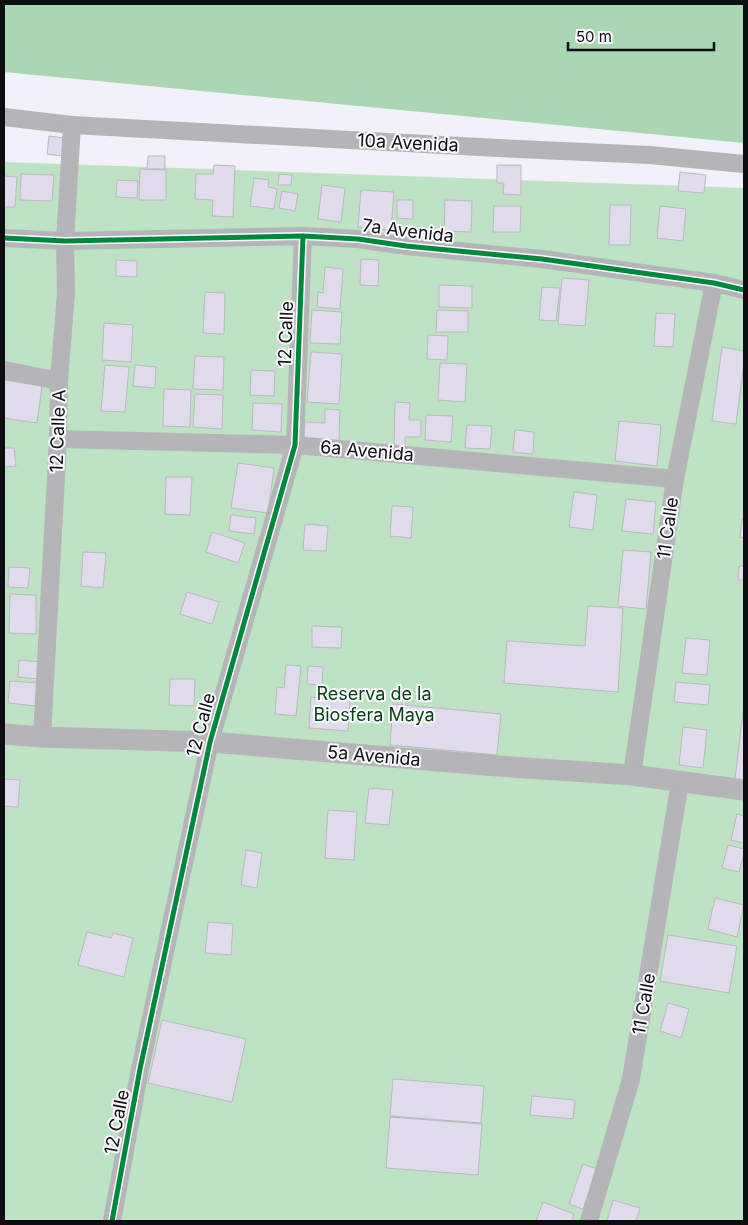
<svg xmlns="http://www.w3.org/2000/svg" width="748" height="1225" viewBox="0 0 748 1225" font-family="Inter,sans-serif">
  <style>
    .green { fill: #bee2c4 }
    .forest { fill: #aad6b2 }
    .building { fill: #e0dced; stroke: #bab9bf }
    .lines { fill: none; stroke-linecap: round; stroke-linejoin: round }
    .minor { stroke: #b5b4b7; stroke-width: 18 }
    .tertiary { stroke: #b5b4b7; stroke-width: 21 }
    .cycleway-casing { stroke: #fcfcff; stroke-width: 8 }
    .cycleway { stroke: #00873e; stroke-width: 5 }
    .labels { text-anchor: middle; stroke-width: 4; stroke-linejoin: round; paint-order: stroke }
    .street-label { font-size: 18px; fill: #0e0d12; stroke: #fcfcff }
    .park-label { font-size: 18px; fill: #044215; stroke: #fcfcff }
  </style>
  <rect width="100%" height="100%" fill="#f2f0f8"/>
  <path class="green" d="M4,162L744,188V1221H4Z"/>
  <path class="forest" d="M4,4H744V143L4,72Z"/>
  <g class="building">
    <path d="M49,136L64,138L62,156L47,154Z"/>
    <path d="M148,156H165V169H147Z"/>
    <path d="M214,165L235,166L233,217L212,216L213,200L195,199L196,174H213Z"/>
    <path d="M497,165H521V195L503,194L504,183H497Z"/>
    <path d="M140,169L166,170V200H139Z"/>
    <path d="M680,172L706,175L704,193L678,191Z"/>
    <path d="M21,174L54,175L52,201L20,200Z"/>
    <path d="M279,174L292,175L291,185H278Z"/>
    <path d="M4,176L17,177L15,207H4Z"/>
    <path d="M254,178L269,180L268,187L277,189L274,209L250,206Z"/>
    <path d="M117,180L138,181L137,198L116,197Z"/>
    <path d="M322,185L345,188L341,222L318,219Z"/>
    <path d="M361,190L394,192L391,230L358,227Z"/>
    <path d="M282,191L298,194L295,211L279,208Z"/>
    <path d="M397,200H413V219L397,218Z"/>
    <path d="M445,200L472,201L471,232L444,231Z"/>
    <path d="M610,205H631L630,245H609Z"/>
    <path d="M494,206H521L520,232H493Z"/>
    <path d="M660,206L686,209L683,241L657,238Z"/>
    <path d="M361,259L379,260L378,286L360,285Z"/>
    <path d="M116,260L137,261V277L116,276Z"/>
    <path d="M325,267L343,269L340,309L317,307L318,292L323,293Z"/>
    <path d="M562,278L589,280L585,326L558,324Z"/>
    <path d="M439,285L472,286V308L439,307Z"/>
    <path d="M542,287L560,288L556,321L539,320Z"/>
    <path d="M205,292L225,293L224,334L203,333Z"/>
    <path d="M312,310L342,312L340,344L310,343Z"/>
    <path d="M437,310L468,311V332H436Z"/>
    <path d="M656,313L675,314L673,347L654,346Z"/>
    <path d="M104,323L133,325L131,362L102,360Z"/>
    <path d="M428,335L448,336L447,360L427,359Z"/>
    <path d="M722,347L744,351V362L736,424L712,421Z"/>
    <path d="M311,352L342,354L339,404L307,402Z"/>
    <path d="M195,356L224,357L223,390L193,389Z"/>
    <path d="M440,363L467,364L465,402L438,400Z"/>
    <path d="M105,365L129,367L125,412L101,411Z"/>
    <path d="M135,365L156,367L155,388L133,386Z"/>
    <path d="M251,370L275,371L274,396L250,395Z"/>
    <path d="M4,380L42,386L37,423L4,418Z"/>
    <path d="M164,389L191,390L190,427L163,426Z"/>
    <path d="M195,394L223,395L222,429L193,427Z"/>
    <path d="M395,402L410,403L409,420H421V437H405V446H394Z"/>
    <path d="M253,403L282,404L281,432L252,430Z"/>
    <path d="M325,409L340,410L339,441L304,440L305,422L325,423Z"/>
    <path d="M426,415L453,416L451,442L425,440Z"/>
    <path d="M619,421L661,425L657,466L615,461Z"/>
    <path d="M467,425L492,426L490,449L465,448Z"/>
    <path d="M515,430L534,432L533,454L513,452Z"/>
    <path d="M4,448H14L16,466L4,467Z"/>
    <path d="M238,463L274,468L268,513L231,508Z"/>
    <path d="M166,477H192L190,515L165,514Z"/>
    <path d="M574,492L597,495L593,530L569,527Z"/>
    <path d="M626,499L656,502L653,534L622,531Z"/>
    <path d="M392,506L413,507L411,538L390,536Z"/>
    <path d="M231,515L256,518L254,534L229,531Z"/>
    <path d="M742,519L744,520V538L740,537Z"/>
    <path d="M305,524L328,526L326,551L303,550Z"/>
    <path d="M212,532L245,543L238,563L206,552Z"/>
    <path d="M623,550L651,552L646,609L618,606Z"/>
    <path d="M83,552L106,553L103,588L81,586Z"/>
    <path d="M739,566H744V580H738Z"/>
    <path d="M9,567L30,568L28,588L8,587Z"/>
    <path d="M187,592L219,602L212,624L180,614Z"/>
    <path d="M10,594L36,595V634L9,633Z"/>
    <path d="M588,606L623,608L618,692L504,683L507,641L585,646Z"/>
    <path d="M312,626L342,627L341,648L312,647Z"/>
    <path d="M686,638L710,640L707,675L682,673Z"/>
    <path d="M19,660L41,662L40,679L18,677Z"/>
    <path d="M286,665L301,666L296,716L275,714L277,687L284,688Z"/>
    <path d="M308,666L323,667L322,685L307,684Z"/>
    <path d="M170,679H195L194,706L169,705Z"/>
    <path d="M10,681L38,683L36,706L8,703Z"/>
    <path d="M676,682L710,685L708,705L674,702Z"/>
    <path d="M311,697L350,700L348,731L309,728Z"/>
    <path d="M393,704L501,714L497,755L390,745Z"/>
    <path d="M743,711H744V780L735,779Z"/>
    <path d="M683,727L707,730L703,768L679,765Z"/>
    <path d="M4,779L20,780L18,807L4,806Z"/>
    <path d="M369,788L393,790L389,825L365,823Z"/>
    <path d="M328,810L357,812L354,860L325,858Z"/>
    <path d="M737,814L744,816V843L731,840Z"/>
    <path d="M728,845L744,849V853L739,872L722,868Z"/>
    <path d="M246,850L262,853L257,888L241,885Z"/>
    <path d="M715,898L744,905L737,937L708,929Z"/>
    <path d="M208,922L233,924L231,955L205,953Z"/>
    <path d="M87,932L111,938L113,933L133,938L124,977L78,965Z"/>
    <path d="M668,935L737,946L729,993L660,981Z"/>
    <path d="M668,1003L689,1009L681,1038L660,1031Z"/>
    <path d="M162,1020L246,1039L232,1102L148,1083Z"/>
    <path d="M393,1079L484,1086L481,1123L390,1116Z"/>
    <path d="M532,1096L575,1100L573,1119L530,1115Z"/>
    <path d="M390,1117L482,1124L478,1175L386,1168Z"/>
    <path d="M583,1164L597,1169L583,1209L569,1204Z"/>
    <path d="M613,1200L640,1208L636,1221H607Z"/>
    <path d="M543,1202L574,1214L572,1221H536Z"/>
  </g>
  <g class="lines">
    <g class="minor">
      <path d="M4,117L72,125L498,148L650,155L744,164"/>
      <path d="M4,238L65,241L303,236L358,239L406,246L542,259L714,283L744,290"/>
      <path d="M4,370L59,381"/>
      <path d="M58,439L295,445L675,479"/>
      <path d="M42,737L58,439L59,381L66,293L65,241L72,125"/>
      <path d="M632,775L675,479L714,283"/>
      <path d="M112,1221L140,1069L210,742L295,445L303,236"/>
      <path d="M589,1221L631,1079L680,782"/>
    </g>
    <path class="tertiary" d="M4,734L42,737L210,742L498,766L632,775L744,790"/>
    <g class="cycleway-casing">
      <g id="cycleway">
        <path d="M4,238L65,241L303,236L358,239L406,246L542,259L714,283L744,290"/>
        <path d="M112,1221L140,1069L210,742L295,445L303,236"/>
      </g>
    </g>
    <use href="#cycleway" class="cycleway"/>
  </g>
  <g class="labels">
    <g class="street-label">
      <text transform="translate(408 143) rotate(3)" y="6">10a Avenida</text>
      <text transform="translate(408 231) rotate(7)" y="6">7a Avenida</text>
      <text transform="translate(286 334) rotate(-88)" y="6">12 Calle</text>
      <text transform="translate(58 431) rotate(-88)" y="6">12 Calle A</text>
      <text transform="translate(367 451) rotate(5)" y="6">6a Avenida</text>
      <text transform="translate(668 528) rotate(-82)" y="6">11 Calle</text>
      <text transform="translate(201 725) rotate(-75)" y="6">12 Calle</text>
      <text transform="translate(374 756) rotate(5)" y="6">5a Avenida</text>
      <text transform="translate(644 1004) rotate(-80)" y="6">11 Calle</text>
      <text transform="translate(117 1122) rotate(-79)" y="6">12 Calle</text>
    </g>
    <g class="park-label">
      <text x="374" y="700">Reserva de la<tspan x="374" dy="21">Biosfera Maya</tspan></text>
    </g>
  </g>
  <rect width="748" height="1225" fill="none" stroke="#0e0d12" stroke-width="10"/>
  <path d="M568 42v8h146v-8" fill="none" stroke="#0e0d12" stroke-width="2.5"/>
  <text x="576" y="42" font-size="15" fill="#0e0d12" stroke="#fcfcff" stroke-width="4" paint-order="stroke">50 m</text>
</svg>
